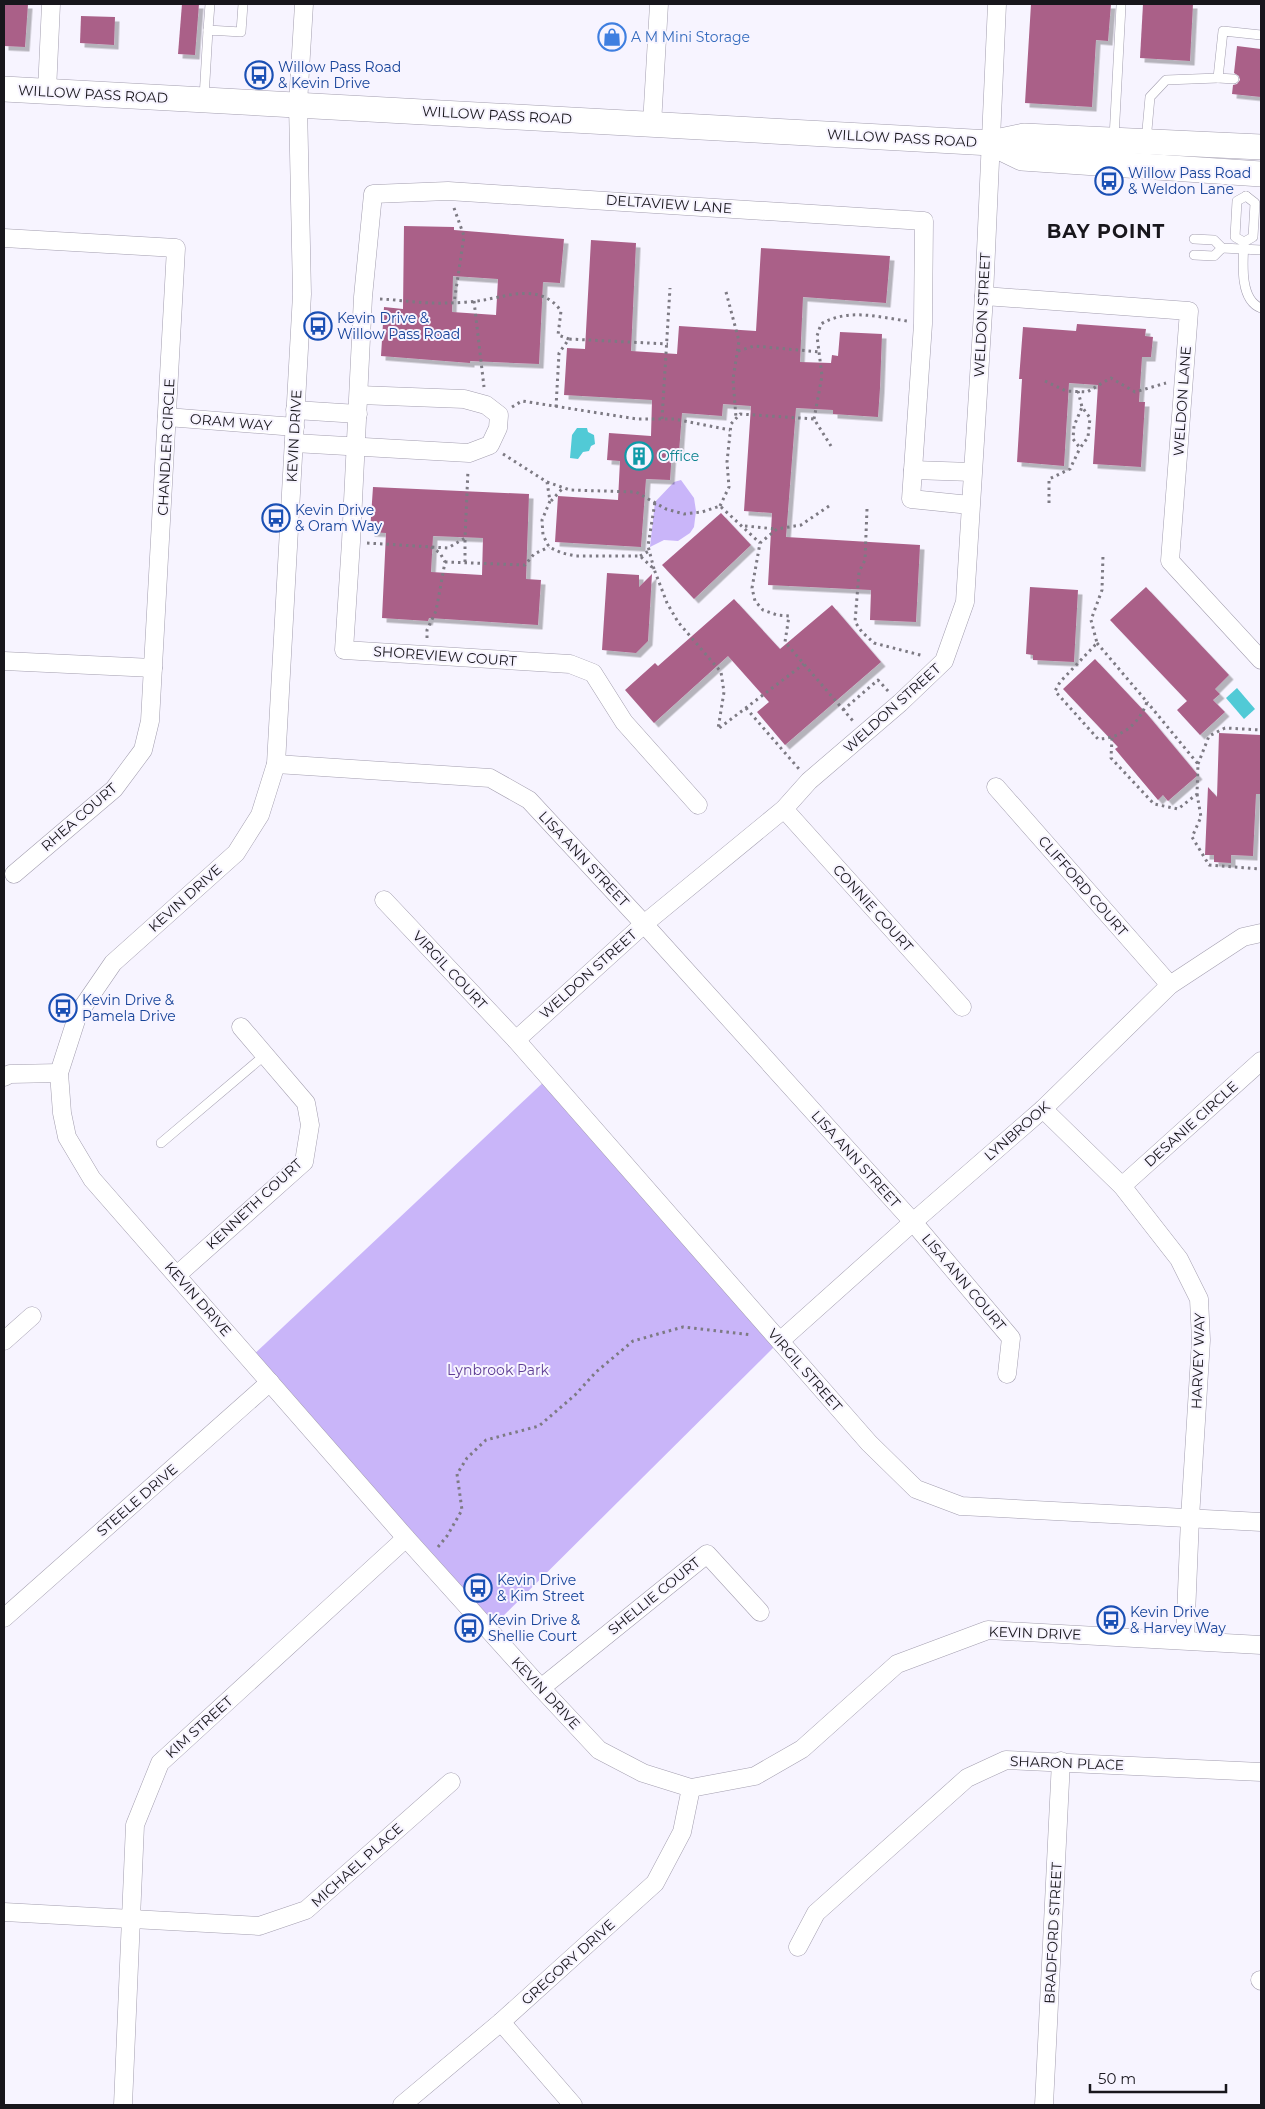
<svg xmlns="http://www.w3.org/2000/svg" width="1265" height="2109" viewBox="0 0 1265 2109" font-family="Montserrat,sans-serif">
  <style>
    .green { fill: #c9b5f9 }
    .water { fill: #51cad6 }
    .building { fill: #aa6088; fill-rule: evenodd; filter: url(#shadow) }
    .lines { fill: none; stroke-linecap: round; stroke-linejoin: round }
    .service-casing { stroke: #a39eaf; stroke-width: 10 }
    .minor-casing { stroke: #a39eaf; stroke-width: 19 }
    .secondary-casing { stroke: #a39eaf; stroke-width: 26 }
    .path { stroke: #7d7a83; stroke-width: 3; stroke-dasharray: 2.5 4; stroke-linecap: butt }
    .service { stroke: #fff; stroke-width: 9 }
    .minor { stroke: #fff; stroke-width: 18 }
    .secondary { stroke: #fff; stroke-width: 25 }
    .labels { text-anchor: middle; stroke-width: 4; stroke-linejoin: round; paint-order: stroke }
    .shop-label { font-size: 14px; fill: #366cbe; stroke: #f7f4ff; text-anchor: start }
    .transit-label { font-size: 14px; fill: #164399; stroke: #f7f4ff; text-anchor: start }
    .street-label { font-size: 14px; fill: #18161c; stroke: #f7f4ff }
    .culture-label { font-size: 14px; fill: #0d838f; stroke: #f7f4ff; text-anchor: start }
    .park-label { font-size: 14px; fill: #5e3d94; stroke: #f7f4ff }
    .district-label { font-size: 19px; font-weight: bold; letter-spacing: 1px; fill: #18161c; stroke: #f7f4ff }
  </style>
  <defs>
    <filter id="shadow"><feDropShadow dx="4.5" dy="4.5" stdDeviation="0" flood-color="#0004"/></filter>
  </defs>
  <rect width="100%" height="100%" fill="#f7f4ff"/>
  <g class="green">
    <path d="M681,480L694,498L696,511L694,527L690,533L678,541L664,540L650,547L655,502L674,482Z"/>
    <path d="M548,1078L780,1341L488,1631L249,1359Z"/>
  </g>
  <g class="water">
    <path d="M577,428H587L588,432L594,435L595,444L591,446L589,451L583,452L578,459L570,458L572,435Z"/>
    <path d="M1237,688L1255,709L1244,719L1226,698Z"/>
  </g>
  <g class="building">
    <path d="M4,4H28L25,47L4,46Z"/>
    <path d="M182,4H199L195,55L178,54Z"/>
    <path d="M1031,4H1111L1108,41L1096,40L1092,107L1025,103Z"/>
    <path d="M1143,4H1193L1190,61L1140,58Z"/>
    <path d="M81,16L115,17L114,45L80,43Z"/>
    <path d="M1237,46L1261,49V97L1232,94L1233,85L1237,84L1240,80L1239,76L1234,73Z"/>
    <path d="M404,226L454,227V230L564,239L560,283L543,282L539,364L470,361V363L381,356L384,307L403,309ZM453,276L498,279L496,315L452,312Z"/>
    <path d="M591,240L636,243L631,351L677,354L679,326L756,331L761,248L890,256L886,303L803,297L800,362L831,363L832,355L838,356L840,332L882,334L880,388L878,417L833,414V410L796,408L786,537L920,545L916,622L870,620L871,590L768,585L772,513L744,511L751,406L723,404L722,416L682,413L679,452L672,451L670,480L646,479L641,547L555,542L558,496L618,500L620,461L607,460L609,433L651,436L652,400L564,395L567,348L585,349Z"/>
    <path d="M1077,324L1146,329L1145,336L1153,337L1151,357H1142L1139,402H1145L1141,467L1093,464L1098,385L1069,383L1064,466L1017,462L1022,379H1019L1023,327L1076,331Z"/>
    <path d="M373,487L529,494L526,579L541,580L538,625L429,618L428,621L382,618L386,533L370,532ZM433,536L483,538L482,575L431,572Z"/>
    <path d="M721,513L751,545L694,599L662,565Z"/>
    <path d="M607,573L639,575V587L652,574L648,641L636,653L602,650Z"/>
    <path d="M1030,587L1078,590L1074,662L1033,660V655L1026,654Z"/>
    <path d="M1146,587L1229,675L1215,689L1220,694L1213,700L1225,712L1200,735L1177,710L1187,701L1110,620Z"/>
    <path d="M734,599L780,649L832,605L881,662L785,745L757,712L769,702L728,656L654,723L625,690L655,663L658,666Z"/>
    <path d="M1095,659L1147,714L1198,775L1168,801L1163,795L1158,800L1115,749L1118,747L1063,689Z"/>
    <path d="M1219,733L1261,735V794H1256L1253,856L1231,855V863L1214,862V855H1205L1208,787L1217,797Z"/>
  </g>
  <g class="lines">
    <g class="service-casing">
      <g id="service">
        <path d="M208,30L210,4"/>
        <path d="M1218,78L1234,79"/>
        <path d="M204,98L208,30L241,32L243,4"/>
        <path d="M1114,138L1121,6"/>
        <path d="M1146,141L1150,97L1166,80L1218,78L1223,31L1261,35"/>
        <path d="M1194,239L1214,240L1222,248L1261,250"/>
        <path d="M1244,242C1243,261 1239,300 1261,308"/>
        <path d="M1244,242L1235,237L1237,201L1246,196"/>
        <path d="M1244,242L1253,237L1255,203L1246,196"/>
        <path d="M1194,255L1214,256L1222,248"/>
        <path d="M161,1143L265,1055"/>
      </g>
    </g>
    <g class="minor-casing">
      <g id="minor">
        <path d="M304,4L298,104L302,294L276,764L260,815L236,853L113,963L78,1014L59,1073L62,1113L67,1137L92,1179L406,1538L541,1688L599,1750L643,1773L691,1788L755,1776L802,1749L897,1664L988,1630L1261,1645"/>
        <path d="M47,91L51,4"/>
        <path d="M652,124L659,4"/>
        <path d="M4,238L176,248L150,721L143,750L114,789L14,874"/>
        <path d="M984,296L1189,311L1170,561L1261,660"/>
        <path d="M295,410L358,414"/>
        <path d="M167,417L295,427"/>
        <path d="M294,443L469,453L490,445L498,428L499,415L486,405L464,399L359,395"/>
        <path d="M913,470L972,472"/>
        <path d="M4,661L153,668"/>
        <path d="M276,764L490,778L529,800L644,924L913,1222L1011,1338L1007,1374"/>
        <path d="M996,787L1170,985"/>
        <path d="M698,805L624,722L593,673L570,664L344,650L351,542L363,297L373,194L448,191L924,221L923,324L911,499L970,505"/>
        <path d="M784,809L962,1007"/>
        <path d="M384,900L516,1040L869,1443L916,1489L961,1506L1261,1522"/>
        <path d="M516,1040L644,924L784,809L809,781L900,703L944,661L965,602L984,296L997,4"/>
        <path d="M4,1077L10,1074L59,1073"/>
        <path d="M1043,1109L1122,1186L1179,1259L1199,1299L1201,1340L1190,1518L1185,1640"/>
        <path d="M1122,1186L1261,1061"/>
        <path d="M177,1275L304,1162L310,1125L306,1103L241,1027"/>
        <path d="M4,1341L32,1316"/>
        <path d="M780,1341L913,1222L1043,1109L1170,985L1243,937L1261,933"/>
        <path d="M4,1618L270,1382"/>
        <path d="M541,1688L707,1554L760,1612"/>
        <path d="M4,1912L259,1926L306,1910L451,1782"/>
        <path d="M798,1947L816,1913L967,1778L1006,1760L1261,1772"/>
        <path d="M1260,1980L1261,1981"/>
        <path d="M501,2022L573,2105"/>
        <path d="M123,2105L135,1825L160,1763L406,1538"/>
        <path d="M402,2105L501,2022L655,1883L682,1832L691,1788"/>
        <path d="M1044,2105L1061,1761"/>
      </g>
    </g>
    <g class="secondary-casing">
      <g id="secondary">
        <path d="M4,89L991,143L1024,136L1261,147"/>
        <path d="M991,143L1022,158L1261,174"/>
      </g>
    </g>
    <g class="path">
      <path d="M454,208L464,236L454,303"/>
      <path d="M726,292L739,341L733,379L736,418"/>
      <path d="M380,299C402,300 424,304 446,303C458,303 472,302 484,300C511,295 542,284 561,311L558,335L569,339"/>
      <path d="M474,301L484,387"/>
      <path d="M738,351L754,346L820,352"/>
      <path d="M1045,381L1066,391L1087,392L1111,378L1135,392L1166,383"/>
      <path d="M1078,391L1082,407L1090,418L1088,437L1080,448L1073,439L1074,426L1082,407"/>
      <path d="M512,407L522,401L637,419H674L730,430"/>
      <path d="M556,407L559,353L569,339L668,344"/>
      <path d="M662,419L670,288"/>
      <path d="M814,419L822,376L817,336L821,324C848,308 878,317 907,321"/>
      <path d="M503,454L547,482L550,501L542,520L543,535L549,547L562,553L576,556H640L654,569L667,603L678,622L721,672L724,692L718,729L804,664"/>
      <path d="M547,482L570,490L636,492L666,509L684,514L702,512L720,506L760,543"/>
      <path d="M551,501L562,489"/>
      <path d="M1049,503V479L1070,469L1080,448"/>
      <path d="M720,506L729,487L727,462L731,424L740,414L814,419L831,446"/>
      <path d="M829,506L801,525L777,529L760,543L752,588L755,601L763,610L777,615L789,616L785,642L853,721"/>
      <path d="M867,509L865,560L859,572L855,622L862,632L874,643L924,656"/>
      <path d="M745,526L776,529"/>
      <path d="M367,543L448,548L465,538L468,470"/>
      <path d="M640,556L649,551"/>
      <path d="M445,562L525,565L534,554L549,547"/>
      <path d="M465,562V539"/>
      <path d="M654,569L648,546L655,502"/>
      <path d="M427,638V630L436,611L445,562L440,553L431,547"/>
      <path d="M1097,643L1147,702C1139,724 1122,738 1098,739L1055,691L1060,682L1097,643L1091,620L1102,590L1103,555"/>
      <path d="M746,708L799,769"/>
      <path d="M843,710L878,680L889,692"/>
      <path d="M1112,738L1111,758L1154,804L1178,809L1197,794L1198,764L1147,702"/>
      <path d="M1198,764L1209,736L1225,728L1261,730"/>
      <path d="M1197,794L1201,817L1192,837L1209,865L1261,869"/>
      <path d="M438,1547L447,1536L462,1510L457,1474L467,1458L486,1440L539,1426L575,1395L596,1372L633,1341L683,1327L752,1335"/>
    </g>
    <use href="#service" class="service"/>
    <use href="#minor" class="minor"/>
    <use href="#secondary" class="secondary"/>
  </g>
  <defs>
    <g id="shop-ring" transform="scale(1.4375)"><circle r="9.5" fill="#f7f4ff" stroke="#3f7fe0" stroke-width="1.5"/><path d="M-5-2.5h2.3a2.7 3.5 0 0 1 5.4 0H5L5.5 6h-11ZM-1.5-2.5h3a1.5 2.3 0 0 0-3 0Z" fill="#3f7fe0"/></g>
    <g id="bus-ring" transform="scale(1.4375)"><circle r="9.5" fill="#f7f4ff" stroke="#1a4fb4" stroke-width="1.5"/><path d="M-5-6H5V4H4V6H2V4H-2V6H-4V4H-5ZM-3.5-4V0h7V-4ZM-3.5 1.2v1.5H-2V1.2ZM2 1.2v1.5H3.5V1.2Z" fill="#1a4fb4"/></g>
    <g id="building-ring" transform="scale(1.4375)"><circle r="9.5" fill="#f7f4ff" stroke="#0f9aa8" stroke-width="1.5"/><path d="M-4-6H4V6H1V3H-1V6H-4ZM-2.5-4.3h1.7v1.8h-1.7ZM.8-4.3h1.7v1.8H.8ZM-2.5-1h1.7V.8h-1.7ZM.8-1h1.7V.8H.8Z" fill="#0f9aa8"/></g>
  </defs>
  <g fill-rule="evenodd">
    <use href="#shop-ring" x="612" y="37"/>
    <use href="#bus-ring" x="259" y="75"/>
    <use href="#bus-ring" x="1109" y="181"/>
    <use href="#bus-ring" x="318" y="326"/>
    <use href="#building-ring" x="639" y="456"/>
    <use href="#bus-ring" x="276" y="518"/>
    <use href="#bus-ring" x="63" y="1008"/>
    <use href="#bus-ring" x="478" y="1588"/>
    <use href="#bus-ring" x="1111" y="1620"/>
    <use href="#bus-ring" x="469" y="1628"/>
  </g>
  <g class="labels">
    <g class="shop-label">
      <text x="631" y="42">A M Mini Storage</text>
    </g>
    <g class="transit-label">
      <text x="278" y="72">Willow Pass Road<tspan x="278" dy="16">&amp; Kevin Drive</tspan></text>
      <text x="1128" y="178">Willow Pass Road<tspan x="1128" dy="16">&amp; Weldon Lane</tspan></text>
      <text x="337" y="323">Kevin Drive &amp;<tspan x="337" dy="16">Willow Pass Road</tspan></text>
      <text x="295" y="515">Kevin Drive<tspan x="295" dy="16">&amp; Oram Way</tspan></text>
      <text x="82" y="1005">Kevin Drive &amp;<tspan x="82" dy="16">Pamela Drive</tspan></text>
      <text x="497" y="1585">Kevin Drive<tspan x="497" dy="16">&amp; Kim Street</tspan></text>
      <text x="1130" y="1617">Kevin Drive<tspan x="1130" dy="16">&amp; Harvey Way</tspan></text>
      <text x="488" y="1625">Kevin Drive &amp;<tspan x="488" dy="16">Shellie Court</tspan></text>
    </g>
    <g class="street-label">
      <text transform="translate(93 94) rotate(3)" y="5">WILLOW PASS ROAD</text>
      <text transform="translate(497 115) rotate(3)" y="5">WILLOW PASS ROAD</text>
      <text transform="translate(902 138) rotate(3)" y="5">WILLOW PASS ROAD</text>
      <text transform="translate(669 204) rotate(4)" y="5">DELTAVIEW LANE</text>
      <text transform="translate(982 315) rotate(-87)" y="5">WELDON STREET</text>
      <text transform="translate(1182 401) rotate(-86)" y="5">WELDON LANE</text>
      <text transform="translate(231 422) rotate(5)" y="5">ORAM WAY</text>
      <text transform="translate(294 436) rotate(-87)" y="5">KEVIN DRIVE</text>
      <text transform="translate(166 447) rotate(-87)" y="5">CHANDLER CIRCLE</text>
      <text transform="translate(445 656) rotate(4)" y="5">SHOREVIEW COURT</text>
      <text transform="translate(892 708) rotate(-42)" y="5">WELDON STREET</text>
      <text transform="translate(79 817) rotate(-41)" y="5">RHEA COURT</text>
      <text transform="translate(584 859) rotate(47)" y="5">LISA ANN STREET</text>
      <text transform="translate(1083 886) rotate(49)" y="5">CLIFFORD COURT</text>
      <text transform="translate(185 898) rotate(-42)" y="5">KEVIN DRIVE</text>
      <text transform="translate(873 908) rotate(48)" y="5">CONNIE COURT</text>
      <text transform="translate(450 970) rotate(47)" y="5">VIRGIL COURT</text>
      <text transform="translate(588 974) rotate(-42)" y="5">WELDON STREET</text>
      <text transform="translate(1191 1124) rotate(-42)" y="5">DESANIE CIRCLE</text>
      <text transform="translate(1017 1131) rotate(-41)" y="5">LYNBROOK</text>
      <text transform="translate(856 1159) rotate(48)" y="5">LISA ANN STREET</text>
      <text transform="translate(254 1204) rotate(-43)" y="5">KENNETH COURT</text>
      <text transform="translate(964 1282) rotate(50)" y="5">LISA ANN COURT</text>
      <text transform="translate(198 1299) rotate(49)" y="5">KEVIN DRIVE</text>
      <text transform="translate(1198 1361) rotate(-88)" y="5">HARVEY WAY</text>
      <text transform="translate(805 1370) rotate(49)" y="5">VIRGIL STREET</text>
      <text transform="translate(137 1500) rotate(-41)" y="5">STEELE DRIVE</text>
      <text transform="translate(654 1596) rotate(-39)" y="5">SHELLIE COURT</text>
      <text transform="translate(1035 1633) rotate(2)" y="5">KEVIN DRIVE</text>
      <text transform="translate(546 1693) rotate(47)" y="5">KEVIN DRIVE</text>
      <text transform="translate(199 1727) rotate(-42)" y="5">KIM STREET</text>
      <text transform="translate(1067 1763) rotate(2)" y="5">SHARON PLACE</text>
      <text transform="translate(357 1865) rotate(-42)" y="5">MICHAEL PLACE</text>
      <text transform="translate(1053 1933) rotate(-87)" y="5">BRADFORD STREET</text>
      <text transform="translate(568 1962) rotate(-42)" y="5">GREGORY DRIVE</text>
    </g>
    <g class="culture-label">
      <text x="658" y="461">Office</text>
    </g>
    <g class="park-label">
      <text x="498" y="1375">Lynbrook Park</text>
    </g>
    <g class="district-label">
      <text x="1106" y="238">BAY POINT</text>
    </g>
  </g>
  <rect width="1265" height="2109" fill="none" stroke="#18161c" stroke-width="10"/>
  <path d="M1090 2084v8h136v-8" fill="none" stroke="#18161c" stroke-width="2.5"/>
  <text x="1098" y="2084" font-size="15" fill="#18161c" stroke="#f7f4ff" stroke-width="4" paint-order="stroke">50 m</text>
</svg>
